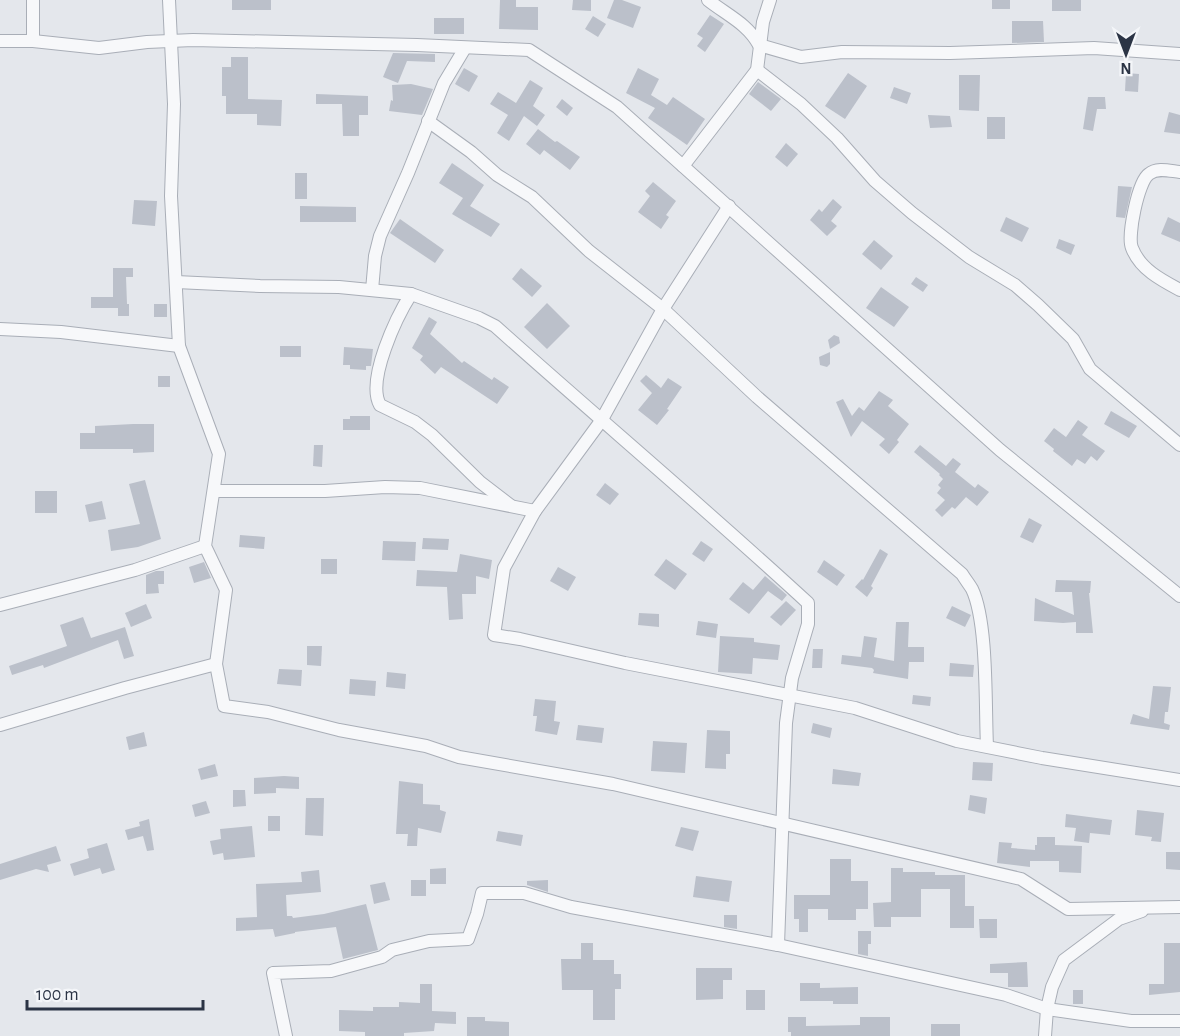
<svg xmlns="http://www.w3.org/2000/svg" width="1180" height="1036" viewBox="0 0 1180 1036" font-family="'Alegreya Sans',sans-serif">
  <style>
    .building { fill: #bbc0ca }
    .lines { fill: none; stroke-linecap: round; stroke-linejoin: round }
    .minor-casing { stroke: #a9aeb7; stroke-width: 14 }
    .minor { stroke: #f7f8fa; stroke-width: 12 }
  </style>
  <rect width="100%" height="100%" fill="#e4e7ec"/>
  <g class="building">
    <rect x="232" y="0" width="39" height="10"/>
    <path d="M500,0H516V7H538V30L499,29Z"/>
    <path d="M573,0H591V11L572,10Z"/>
    <path d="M614,0H622L641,7L633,28L607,18Z"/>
    <rect x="992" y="0" width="18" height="9"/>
    <rect x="1052" y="0" width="29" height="11"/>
    <path d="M710,15L724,24L705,52L697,46L703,38L697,34Z"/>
    <path d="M593,16L606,24L598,37L585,29Z"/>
    <rect x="434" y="18" width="30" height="16"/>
    <path d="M1012,21H1043L1044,42L1012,43Z"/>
    <path d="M393,53L435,54V62L407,61L398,83L383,77Z"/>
    <path d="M231,57H248V99L282,100L281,126L257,125V114H226V96H222V67H231Z"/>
    <path d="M464,68L478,76L469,92L455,84Z"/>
    <path d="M638,68L659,79L651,95L667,105L673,97L705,119L687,145L648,118L655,108L626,93Z"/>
    <path d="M848,73L867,86L845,119L825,106Z"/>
    <path d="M1126,73L1139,74L1138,92L1125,91Z"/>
    <path d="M959,75H980L979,111L959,110Z"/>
    <path d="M530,80L543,88L533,106L545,115L537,126L524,116L509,141L497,133L508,115L490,104L498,92L516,103Z"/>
    <path d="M758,82L781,99L771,111L749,94Z"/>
    <path d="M411,84L433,89L422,115L389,111L391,100L393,101L392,85Z"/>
    <path d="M894,87L911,93L907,104L890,98Z"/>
    <path d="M316,94L368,96V115H359V136H343L342,104H316Z"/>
    <path d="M1088,97H1105L1106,109H1097L1093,131L1083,129Z"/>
    <path d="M562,99L573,108L567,116L556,107Z"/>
    <path d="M1169,112L1180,115V134L1164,132Z"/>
    <path d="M928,115L950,116L952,127L930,128Z"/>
    <rect x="987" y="117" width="18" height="22"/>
    <path d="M538,129L555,142L557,141L580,157L570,170L544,150L540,155L526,144Z"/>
    <path d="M786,143L798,154L787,167L775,157Z"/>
    <path d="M452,163L484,185L470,206L500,224L491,237L452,214L463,198L439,183Z"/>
    <rect x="295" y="173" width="12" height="26"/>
    <path d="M653,182L676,201L666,215L669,217L661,229L638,212L650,196L645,191Z"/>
    <path d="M1118,186L1132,187L1125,218L1116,217Z"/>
    <path d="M833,199L842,207L831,221L837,226L827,236L810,220L819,209L822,212Z"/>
    <path d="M134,200L157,201L155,226L132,224Z"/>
    <path d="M300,206L356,207V222H300Z"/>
    <path d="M1006,217L1029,228L1022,242L1000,231Z"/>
    <path d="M1168,217L1180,223V242L1161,234Z"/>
    <path d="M400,219L444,250L435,263L390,233Z"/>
    <path d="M1059,239L1075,245L1071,255L1056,248Z"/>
    <path d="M874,240L893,256L881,270L862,254Z"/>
    <path d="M113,268H133V277H126L127,304H129V316H118V308H91V297H113Z"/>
    <path d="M521,268L542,286L532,297L512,279Z"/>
    <path d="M916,277L928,285L923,292L911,284Z"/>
    <path d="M881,287L909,307L894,327L866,308Z"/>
    <path d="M547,303L570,326L547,349L524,327Z"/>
    <rect x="154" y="304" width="13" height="13"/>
    <path d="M429,317L437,322L430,334L462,363L464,361L492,380L494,377L509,387L497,404L441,367L435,374L420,360L423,356L412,348Z"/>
    <path d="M834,335L839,337L840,343L830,349L828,340Z"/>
    <rect x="280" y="346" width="21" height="11"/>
    <path d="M344,347L373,349L371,366H366V370L350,369V365H343Z"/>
    <path d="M830,352V364L827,367L820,365L819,357Z"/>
    <path d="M646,375L661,388L668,378L682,387L667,409L669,410L657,425L638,410L652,393L640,381Z"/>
    <rect x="158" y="376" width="12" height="11"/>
    <path d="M879,391L893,400L888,406L909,424L897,440L899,442L889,454L879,445L885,439L862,421L851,437L836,402L843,399L852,416L859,407L864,411Z"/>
    <path d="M1111,411L1137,426L1129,438L1104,424Z"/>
    <path d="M350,416H370V430H343V419H350Z"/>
    <path d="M1078,420L1088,427L1082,435L1105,451L1097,461L1091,456L1085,464L1077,459L1072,466L1053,451L1054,449L1044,441L1054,428L1066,437Z"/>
    <path d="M133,424H154V452L133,453V449H80V433H95V426Z"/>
    <path d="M314,445H323L322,467L313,466Z"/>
    <path d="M920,445L946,466L953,458L961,464L955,472L975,488L978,484L989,492L977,506L966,497L955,509L952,507L942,517L935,510L945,500L937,493L941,488L938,485L943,479L939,475L940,474L914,452Z"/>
    <path d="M145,480L161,539L138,547L111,551L108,530L140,524L129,484Z"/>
    <path d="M605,483L619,494L610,505L596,495Z"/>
    <rect x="35" y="491" width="22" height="22"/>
    <path d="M102,501L106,519L89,522L85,505Z"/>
    <path d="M1029,518L1042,525L1033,543L1020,537Z"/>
    <path d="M240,535L265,537L264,549L239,547Z"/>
    <path d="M423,538L449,539L448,550L422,549Z"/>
    <path d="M383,541L416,542L415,561L382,560Z"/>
    <path d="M701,541L713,549L704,562L692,554Z"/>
    <path d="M880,549L888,554L871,586L873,588L867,597L855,587L862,579L863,580Z"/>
    <path d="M460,554L492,560L489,579L476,576V594H462L463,619L449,620L447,587L416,586L417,570L457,572Z"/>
    <rect x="321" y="559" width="16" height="15"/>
    <path d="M666,559L687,574L675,590L654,575Z"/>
    <path d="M824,560L845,575L837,586L817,572Z"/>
    <path d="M204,562L211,578L194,583L189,567Z"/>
    <path d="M558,567L576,577L568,591L550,581Z"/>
    <path d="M156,571H164V584H158L159,593L146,594V575Z"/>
    <path d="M765,576L787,595L782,601L768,591L749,614L729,599L743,582L753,590Z"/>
    <path d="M1056,580L1091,581L1090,593H1089L1093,633H1076V622L1063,623L1034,621L1035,598L1074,615L1072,592H1055Z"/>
    <path d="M786,601L796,610L781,626L770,617Z"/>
    <path d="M146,604L152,618L131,627L125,613Z"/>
    <path d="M952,606L971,615L965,627L946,618Z"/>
    <path d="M639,613L659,614V627L638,625Z"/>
    <path d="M83,617L91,638L125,627L134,656L124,659L118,640L44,668L43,665L12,675L9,666L67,646L60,625Z"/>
    <path d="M698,621L718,624L716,638L696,635Z"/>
    <path d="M896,622H909L908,647H924V662H909L908,679L873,673L874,670L872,668L841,664L842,655L861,657L864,636L877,638L874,657L894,661Z"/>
    <path d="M720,636L754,638V642L780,645L778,660L753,658L752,674L718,672Z"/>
    <path d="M307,646H322L321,666L307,665Z"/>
    <path d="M813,649H823L822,668H812Z"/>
    <path d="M950,663L974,665L973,677L949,676Z"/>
    <path d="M279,669L302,670L301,686L277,684Z"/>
    <path d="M387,672L406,674L405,689L386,687Z"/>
    <path d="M350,679L376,681L375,696L349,694Z"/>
    <path d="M1153,686L1171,687L1168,712H1165L1164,723L1170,725L1169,730L1130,724L1133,714L1149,719Z"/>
    <path d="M913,695L931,697L930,706L912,704Z"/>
    <path d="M535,699L556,701L554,721L560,722L557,735L535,731L537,716H533Z"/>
    <path d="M813,723L832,728L830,738L811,733Z"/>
    <path d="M578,725L604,728L602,743L576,740Z"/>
    <path d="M707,730L730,731V754H726V769L705,768Z"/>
    <path d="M144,732L147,746L129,750L126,737Z"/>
    <path d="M653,741L687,743L685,773L651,771Z"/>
    <path d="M973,762L993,763L992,781L972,780Z"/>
    <path d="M215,764L218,776L201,780L198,769Z"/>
    <path d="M833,769L861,773L859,786L832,784Z"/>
    <path d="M284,776L299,777V789L276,788V793L254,794V778Z"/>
    <path d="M399,781L423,784V804L440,805V810L446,812L441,833L418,828L417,846H407L408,834H396Z"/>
    <path d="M233,790H245L246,806L233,807Z"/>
    <path d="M970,795L987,798L985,814L968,810Z"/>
    <path d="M306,798H324L323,836L305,835Z"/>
    <path d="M206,801L210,813L195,817L192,805Z"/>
    <path d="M1137,810L1164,813L1161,842L1151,841L1152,837L1135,835Z"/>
    <path d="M1066,814L1112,820L1110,835L1090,833L1089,843L1074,841L1076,828L1065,827Z"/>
    <rect x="268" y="816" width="12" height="15"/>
    <path d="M149,819L154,850L147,851L143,836L128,840L125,830L140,826L139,822Z"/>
    <path d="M252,826L255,857L224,860L223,853L213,855L210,841L221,839L220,829Z"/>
    <path d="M681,827L699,831L693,851L675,846Z"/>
    <path d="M498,831L523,835L521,846L496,841Z"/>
    <path d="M1037,837H1055V845L1082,846L1081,873L1059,872V861H1030V867L997,863L999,842L1012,843L1011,848L1035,850V845H1037Z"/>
    <path d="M107,843L115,870L102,874L100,868L74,876L70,864L89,858L87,849Z"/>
    <path d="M56,846L61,861L47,865L49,872L36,869L0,880V864Z"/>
    <path d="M1166,852H1180V870L1166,869Z"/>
    <path d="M830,859H851V881H868V909H856V920H828V909H808V932H799V919H794V895H830Z"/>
    <path d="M446,868V884H430V869Z"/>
    <path d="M891,868H903V872H935V875H965V906H974V928H950V889H921V917H891V927H874L873,903L891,902Z"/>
    <path d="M319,870L321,892L286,895L287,916H292L293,918L324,914L366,904L378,950L343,959L336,927L295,932V933L275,937L273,929L236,931V918L257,917L256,884L302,882L301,872Z"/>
    <path d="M696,876L732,881L729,902L693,897Z"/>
    <rect x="411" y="880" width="15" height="16"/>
    <path d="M548,880V892L527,885V881Z"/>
    <path d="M385,882L390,900L374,904L370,885Z"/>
    <path d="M724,915H737V929L724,927Z"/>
    <path d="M979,919H997V938H980Z"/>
    <path d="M858,931H871V944H868V956L858,954Z"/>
    <path d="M581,943H593V960H614V974H621V989H615V1020H593V990H562L561,959H581Z"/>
    <path d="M1164,943H1180V992L1149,995V984H1164Z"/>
    <path d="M1027,962L1028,987H1008V973H990V964Z"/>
    <path d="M696,968H732V980H723V999L696,1000Z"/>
    <path d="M800,983H820V988L858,987V1004H833V1001H800Z"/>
    <path d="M420,984H432V1011L456,1012V1024L435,1023L434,1031L404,1033V1036H365V1032L339,1031V1010L373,1011V1007H399V1002L420,1003Z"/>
    <rect x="746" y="990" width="19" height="20"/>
    <rect x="1073" y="990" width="10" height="14"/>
    <path d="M467,1017H485V1021L509,1022V1036H467Z"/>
    <path d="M788,1017H806V1026L860,1025V1017H890V1036H791V1032H788Z"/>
    <rect x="931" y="1024" width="29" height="12"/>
  </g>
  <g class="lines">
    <g class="minor-casing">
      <g id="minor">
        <path d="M33,0V41"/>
        <path d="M169,0L174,104L171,196L179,346L219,454L205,546L226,590L216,664L224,706L268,712L339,730L426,746L459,757L613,784L1021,879L1068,909L1180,907"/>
        <path d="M708,0C727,15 748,24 759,45L801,57L842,52L950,53L1094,48L1180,54"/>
        <path d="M0,41H33L99,48L147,42L193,40L417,45L529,50L617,107L1000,450L1180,596"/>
        <path d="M757,70L801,104L837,138L875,181L912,213L969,257L1015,285L1038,305L1073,339L1090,369L1180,445"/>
        <path d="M428,121L471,152L497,175L532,197L589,251L663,309L757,397L962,574C965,579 969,584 972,589C988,622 985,707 987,746"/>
        <path d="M683,166L757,70L763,22L770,0"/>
        <path d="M1180,172C1170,171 1157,167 1149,174C1138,181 1127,237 1132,248C1140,269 1161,280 1180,290"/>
        <path d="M176,282L260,286L339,287L411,294L479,318L495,326C599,419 706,509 808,603V624L792,678L786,723L778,945"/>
        <path d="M372,290L375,256L380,236L408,173L444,83L465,48"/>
        <path d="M411,294C397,316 366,380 380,405L415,422L432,435L480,482L510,505"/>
        <path d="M0,329L61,332L179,346"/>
        <path d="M215,491H325L385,487L420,488L535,511L601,421L663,309L729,206"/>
        <path d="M535,511L504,568L494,635L520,639L625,663L855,708L957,741L1042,758L1180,780"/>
        <path d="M0,605L135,570L205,546"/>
        <path d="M0,725L125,688L216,664"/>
        <path d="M286,1036L273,973L331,971L382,957L392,950L429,941L468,939L477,914L482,893H524L571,907L778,945L1006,995L1047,1009L1131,1021H1180"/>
        <path d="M1045,1036L1047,1009L1052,987L1064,960L1119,919L1142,911"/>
      </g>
    </g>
    <use href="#minor" class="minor"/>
  </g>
  <g transform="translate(1126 54) rotate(180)" stroke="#f4f6f9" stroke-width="4.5" paint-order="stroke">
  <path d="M0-4.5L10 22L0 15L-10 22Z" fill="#2b3445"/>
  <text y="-9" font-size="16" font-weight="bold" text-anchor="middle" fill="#2b3445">N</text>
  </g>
  <path d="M27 1000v9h176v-9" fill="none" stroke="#2b3445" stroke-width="3"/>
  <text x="36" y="1000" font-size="18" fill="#2b3445" stroke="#f4f6f9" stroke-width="4.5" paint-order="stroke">100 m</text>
</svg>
